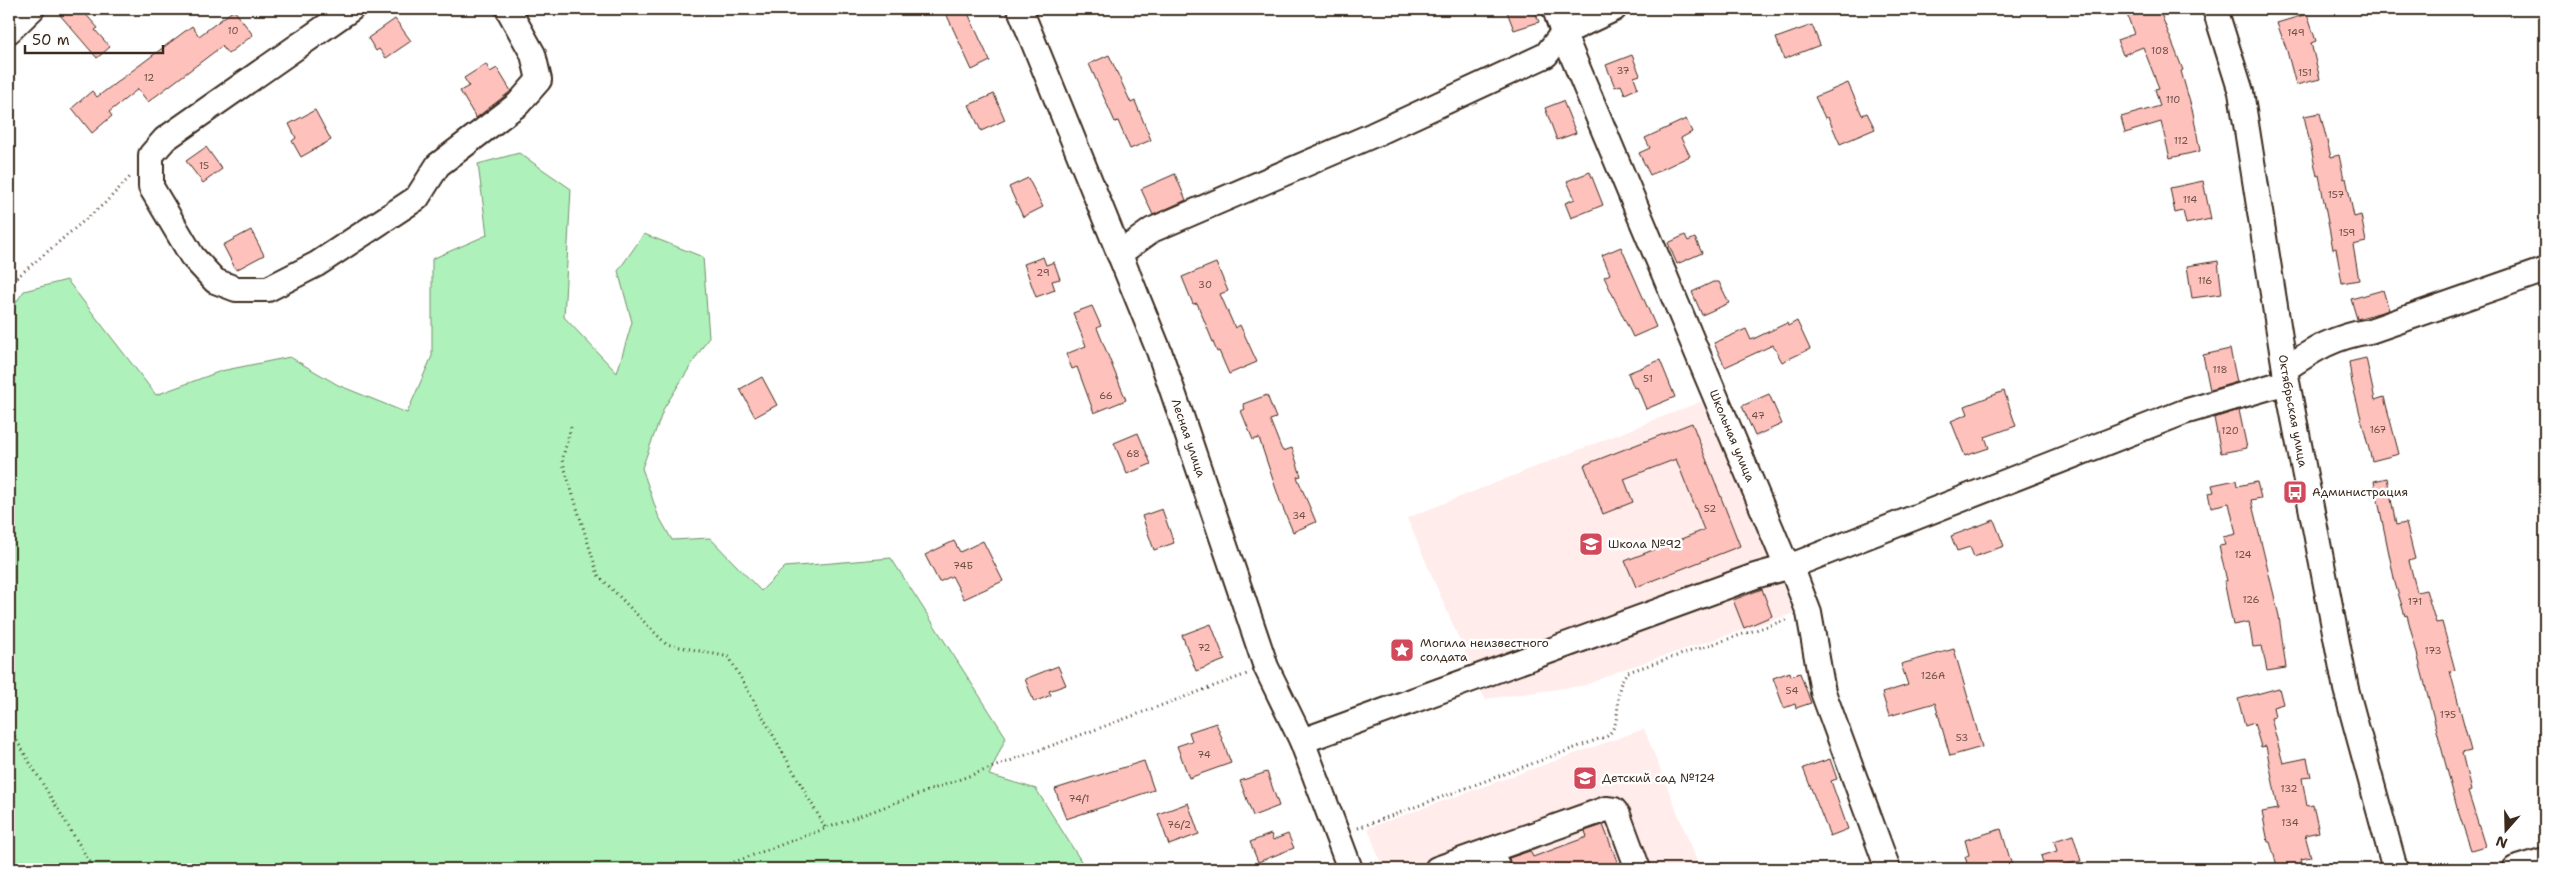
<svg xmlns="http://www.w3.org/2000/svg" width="2554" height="878" viewBox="0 0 2554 878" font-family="'Shantell Sans',sans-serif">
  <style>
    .built { fill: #ffeceb }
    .green { fill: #aef1ba; stroke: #748e6c }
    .building { fill: #fec1bc; stroke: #3b2a1e }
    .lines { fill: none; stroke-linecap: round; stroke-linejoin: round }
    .minor-casing { stroke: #3b2a1e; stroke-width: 28 }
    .path { stroke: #3b2a1e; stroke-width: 3; stroke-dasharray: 1 4; stroke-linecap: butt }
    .minor { stroke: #fff; stroke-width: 24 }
    .labels { text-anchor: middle; stroke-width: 5; stroke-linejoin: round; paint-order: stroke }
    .number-label { font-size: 10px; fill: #6c5046 }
    .street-label { font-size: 12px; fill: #3b2a1e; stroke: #fff }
    .poi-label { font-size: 12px; fill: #3b2a1e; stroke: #fff; text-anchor: start }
  </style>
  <rect width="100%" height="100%" fill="#fff"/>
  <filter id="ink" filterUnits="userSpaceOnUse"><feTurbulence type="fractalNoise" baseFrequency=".02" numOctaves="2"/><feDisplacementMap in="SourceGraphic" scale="10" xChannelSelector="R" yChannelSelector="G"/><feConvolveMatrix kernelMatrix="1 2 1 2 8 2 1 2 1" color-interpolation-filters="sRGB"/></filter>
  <g filter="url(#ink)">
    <g class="built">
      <path d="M1705,400L1794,613L1621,670L1586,685L1485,699L1407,518Z"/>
      <path d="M1644,729L1700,869H1383L1368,828Z"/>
    </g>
    <path class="green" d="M519,153L571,189L564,317L617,373L632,322L618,271L644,234L703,257L709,337L664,408L642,468L658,515L672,540L710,538L761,591L785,567L891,558L1006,737L989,775L1036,789L1086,869H9V312L24,291L67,280L156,395L221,371L290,357L338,385L407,413L432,356V259L487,235L478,164Z"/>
    <g class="building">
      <path d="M67,9H81L98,28L95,30L110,47L97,58L60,15Z"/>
      <path d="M944,9H966L990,61L972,70Z"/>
      <path d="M1506,9H1534L1539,22L1514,30Z"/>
      <path d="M2125,9H2159L2183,70L2181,71L2193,113L2200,151L2170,158L2161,122L2125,133L2121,117L2160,106L2155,89L2159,88L2143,47L2123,55L2117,40L2134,34Z"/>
      <path d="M234,10L253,35L228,54L222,46L148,102L138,89L109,112L112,116L92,133L72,108L92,91L97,97L192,26L199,36Z"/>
      <path d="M2307,14L2316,41L2311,43L2320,79L2296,85L2287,51L2277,23Z"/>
      <path d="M395,19L411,41L386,58L379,49L376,51L368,38Z"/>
      <path d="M1812,25L1820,45L1784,59L1776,38Z"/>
      <path d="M1109,55L1131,103L1135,101L1151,140L1130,149L1118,121L1115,122L1089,64Z"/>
      <path d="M1632,55L1640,75L1634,77L1638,88L1625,94L1621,85L1615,87L1606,65Z"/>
      <path d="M486,64L490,72L497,68L511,91L476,118L460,91L469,86L464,78Z"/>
      <path d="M1848,83L1862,115L1867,113L1875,129L1840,144L1828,117L1825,118L1815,97Z"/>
      <path d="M994,94L1005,120L981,131L969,105Z"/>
      <path d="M1563,101L1576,133L1557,140L1545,108Z"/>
      <path d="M315,110L331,140L301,157L292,141L296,138L289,124Z"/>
      <path d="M2320,113L2331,157L2339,155L2344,179L2346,178L2354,217L2361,215L2366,242L2353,245L2359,280L2342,283L2336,248L2333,249L2319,175L2317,176L2304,116Z"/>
      <path d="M1686,119L1692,132L1681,138L1690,156L1650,175L1639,153L1650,148L1645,138Z"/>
      <path d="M206,147L222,169L203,183L186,161Z"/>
      <path d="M1590,172L1603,205L1571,218L1565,203L1575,199L1567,181Z"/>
      <path d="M1175,174L1186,200L1153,215L1141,189Z"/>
      <path d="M1028,178L1043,207L1023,217L1009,187Z"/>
      <path d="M2203,181L2211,219L2186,224L2183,211L2175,213L2170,188Z"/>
      <path d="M251,230L264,255L236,270L223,245Z"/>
      <path d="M1685,235L1688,241L1695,238L1702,253L1677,264L1668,243Z"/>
      <path d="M1621,247L1656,327L1633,337L1604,277L1610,274L1602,255Z"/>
      <path d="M1043,257L1046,265L1054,262L1060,279L1052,281L1055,290L1036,297L1024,264Z"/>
      <path d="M2218,261L2222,294L2192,298L2187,266Z"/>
      <path d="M1216,263L1228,291L1220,294L1235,328L1240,325L1257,362L1229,374L1219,351L1217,352L1197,303L1193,304L1182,277Z"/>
      <path d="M1713,282H1719L1729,303L1702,315L1692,292Z"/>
      <path d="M2383,290L2389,310L2357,319L2351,299Z"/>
      <path d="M1092,306L1101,326L1097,328L1126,400L1094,413L1077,367L1072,369L1066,354L1086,346L1073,313Z"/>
      <path d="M1797,321L1810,349L1782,362L1773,345L1725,367L1714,343L1746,329L1751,340L1787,323L1788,326Z"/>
      <path d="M2230,349L2237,382L2210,390L2203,355Z"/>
      <path d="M2366,358L2375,400L2384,397L2399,454L2372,461L2352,383L2349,362Z"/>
      <path d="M1660,360L1675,397L1646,409L1637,387L1634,388L1628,373Z"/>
      <path d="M762,377L777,405L755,417L740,389Z"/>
      <path d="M2004,391L2016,426L1985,437L1989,448L1965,456L1951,421L1968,414L1965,406Z"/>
      <path d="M1769,394L1782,424L1755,436L1742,406Z"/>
      <path d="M1267,395L1276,418L1270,420L1281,448L1283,451L1292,448L1301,476L1297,477L1316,522L1293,532L1280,501L1259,438L1253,440L1241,411L1245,409L1243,404Z"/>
      <path d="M2239,410L2247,448L2221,453L2214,418Z"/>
      <path d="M1692,423L1740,546L1636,587L1625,561L1704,530L1676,459L1624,479L1633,502L1603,514L1584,465Z"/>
      <path d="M1138,433L1151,464L1127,474L1114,443Z"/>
      <path d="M2387,478L2396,525L2406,523L2415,559L2409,561L2417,592L2426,590L2436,623L2442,622L2455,670L2450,671L2471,751L2462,753L2471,791L2468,792L2485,846L2471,850L2457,808L2407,615L2405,616L2395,583L2374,481Z"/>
      <path d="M2236,480L2237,486L2257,482L2261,498L2251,500L2279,616L2286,668L2267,671L2262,646L2253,647L2249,622L2233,625L2224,581H2227L2219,546L2225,545L2223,537L2236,534L2229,503L2211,507L2208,493L2214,492L2212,485Z"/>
      <path d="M1162,509L1174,543L1154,550L1142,516Z"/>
      <path d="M1994,520L2004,546L1974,557L1970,547L1957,551L1951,536Z"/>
      <path d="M954,541L960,552L983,541L1003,581L964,599L952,576L939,582L925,555Z"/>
      <path d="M1762,589L1772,616L1744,628L1733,600Z"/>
      <path d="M1211,624L1225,660L1196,671L1182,635Z"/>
      <path d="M1954,649L1982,747L1950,756L1935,703L1889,716L1882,693L1908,685L1901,664Z"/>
      <path d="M1058,666L1066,685L1049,691L1051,695L1034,702L1025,679Z"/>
      <path d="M1790,672L1791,676L1800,673L1811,703L1796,708L1795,704L1784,708L1773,678Z"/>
      <path d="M2279,688L2283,704L2273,707L2275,717L2271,718L2283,763L2307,758L2311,777L2302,778L2307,806L2313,805L2319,832L2305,835L2311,857L2301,859L2304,869H2278L2270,842H2268L2262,812L2278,809L2266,746L2261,747L2254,723L2245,726L2238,699Z"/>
      <path d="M1216,723L1231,763L1189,778L1177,746L1192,741L1189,732Z"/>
      <path d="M1830,759L1837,779L1831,781L1848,829L1830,836L1803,768Z"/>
      <path d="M1144,761L1154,790L1066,819L1055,789Z"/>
      <path d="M1267,772L1279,806L1253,816L1240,781Z"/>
      <path d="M1188,803L1199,834L1169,845L1158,814Z"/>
      <path d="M1603,825L1620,869H1512L1509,858L1530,851L1533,857L1587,837L1585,831Z"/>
      <path d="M2001,829L2013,869H1969L1965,857L1969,855L1965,840Z"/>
      <path d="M1271,834L1273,840L1288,834L1294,848L1258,862L1250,842Z"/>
      <path d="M2073,835L2081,861L2045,869L2041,856L2057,851L2054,841Z"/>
    </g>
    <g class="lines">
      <g class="minor-casing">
        <g id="minor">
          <path d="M351,9L165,139L151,155V187L192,256L215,281L236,289H268L317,264L417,198L438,165L518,104L539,80L533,54L508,9"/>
          <path id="s1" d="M1020,9L1159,351L1266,667L1302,741L1350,869"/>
          <path id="s2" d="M1555,9L1563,33L1782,555L1791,566L1809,613L1823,692L1888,869"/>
          <path id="s3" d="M2215,9L2241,92L2287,382L2346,689L2395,869"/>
          <path d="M9,31L32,9"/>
          <path d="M1119,254L1152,230L1373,135L1546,55L1563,33L1614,9"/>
          <path d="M2285,369C2315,349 2333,337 2370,331L2545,270"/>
          <path d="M1302,741L1755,576L1791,566L2184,412L2287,382"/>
          <path d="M1490,850L1498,869"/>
          <path d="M1437,869L1606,809L1614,810L1618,815L1638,869"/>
          <path d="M2515,869L2545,860"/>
        </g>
      </g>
      <g class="path">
        <path d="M9,284L105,203L130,177"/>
        <path d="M571,427L562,460L598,575L666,644L729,657L826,829"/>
        <path d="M9,728L94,869"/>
        <path d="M1358,828L1607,736C1626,720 1610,689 1628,672L1789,619"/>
        <path d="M1371,861L1374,869"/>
        <path d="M715,869L1247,674"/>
      </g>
      <use href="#minor" class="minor"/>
    </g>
  </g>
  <defs>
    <g id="bus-square" transform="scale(1.25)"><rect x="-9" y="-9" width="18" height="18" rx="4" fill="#d1495b" stroke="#fff"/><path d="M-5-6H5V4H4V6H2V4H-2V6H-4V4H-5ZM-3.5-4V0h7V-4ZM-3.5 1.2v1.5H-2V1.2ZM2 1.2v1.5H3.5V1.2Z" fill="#fff"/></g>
    <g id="school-square" transform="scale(1.25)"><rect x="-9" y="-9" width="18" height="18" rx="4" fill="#d1495b" stroke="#fff"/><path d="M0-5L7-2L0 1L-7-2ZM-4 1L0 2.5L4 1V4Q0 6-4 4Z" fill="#fff"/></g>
    <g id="sight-square" transform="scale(1.25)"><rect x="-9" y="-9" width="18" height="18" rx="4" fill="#d1495b" stroke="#fff"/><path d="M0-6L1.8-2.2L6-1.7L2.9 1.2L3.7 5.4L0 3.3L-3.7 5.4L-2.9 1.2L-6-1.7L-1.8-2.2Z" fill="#fff"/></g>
  </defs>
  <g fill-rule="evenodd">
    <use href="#bus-square" x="2295" y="492"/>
    <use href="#school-square" x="1591" y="544"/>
    <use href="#sight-square" x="1402" y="650"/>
    <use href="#school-square" x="1585" y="778"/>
  </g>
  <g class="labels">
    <g class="number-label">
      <text x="233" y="34">10</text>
      <text x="2296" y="36">149</text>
      <text x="2160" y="54">108</text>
      <text x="1623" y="74">37</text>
      <text x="2305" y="76">151</text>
      <text x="149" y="81">12</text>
      <text x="2173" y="103">110</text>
      <text x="2181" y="144">112</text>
      <text x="204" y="169">15</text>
      <text x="2336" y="198">157</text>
      <text x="2190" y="203">114</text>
      <text x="2347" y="236">159</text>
      <text x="1043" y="276">29</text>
      <text x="2205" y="284">116</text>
      <text x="1205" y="288">30</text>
      <text x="2220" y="373">118</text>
      <text x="1648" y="382">51</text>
      <text x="1106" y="399">66</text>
      <text x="1758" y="419">47</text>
      <text x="2378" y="433">167</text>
      <text x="2230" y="434">120</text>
      <text x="1133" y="457">68</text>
      <text x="1710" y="512">52</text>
      <text x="1299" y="519">34</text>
      <text x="2243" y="558">124</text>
      <text x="963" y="569">74Б</text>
      <text x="2251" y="603">126</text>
      <text x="2415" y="605">171</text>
      <text x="1204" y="651">72</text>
      <text x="2433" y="654">173</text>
      <text x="1933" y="679">126А</text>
      <text x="1792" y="694">54</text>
      <text x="2448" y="718">175</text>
      <text x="1962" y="741">53</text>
      <text x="1204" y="758">74</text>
      <text x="2289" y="792">132</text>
      <text x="1079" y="802">74/1</text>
      <text x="2290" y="826">134</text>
      <text x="1179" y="828">76/2</text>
    </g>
    <g class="street-label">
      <text dy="4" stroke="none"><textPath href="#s3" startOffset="410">Октябрьская улица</textPath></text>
      <text dy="4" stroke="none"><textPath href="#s2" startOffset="462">Школьная улица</textPath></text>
      <text dy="4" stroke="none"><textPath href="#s1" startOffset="461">Лесная улица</textPath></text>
    </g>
    <g class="poi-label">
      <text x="2312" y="496">Администрация</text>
      <text x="1608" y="548">Школа №92</text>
      <text x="1420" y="647">Могила неизвестного<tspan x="1420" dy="14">солдата</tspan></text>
      <text x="1602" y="782">Детский сад №124</text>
    </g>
  </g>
  <rect width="2554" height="878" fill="none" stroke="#fff" stroke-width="30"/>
  <rect x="15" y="15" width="2524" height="848" fill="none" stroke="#3b2a1e" stroke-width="2" filter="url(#ink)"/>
  <g transform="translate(2506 830) rotate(200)" stroke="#ffffff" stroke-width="4" paint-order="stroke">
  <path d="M0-4L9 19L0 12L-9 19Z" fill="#3b2a1e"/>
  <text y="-8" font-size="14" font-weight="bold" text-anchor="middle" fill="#3b2a1e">N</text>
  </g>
  <path d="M25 45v8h138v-8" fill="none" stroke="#3b2a1e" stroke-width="2.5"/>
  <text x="32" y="45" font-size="15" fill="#3b2a1e" stroke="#ffffff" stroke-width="4" paint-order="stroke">50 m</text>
</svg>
